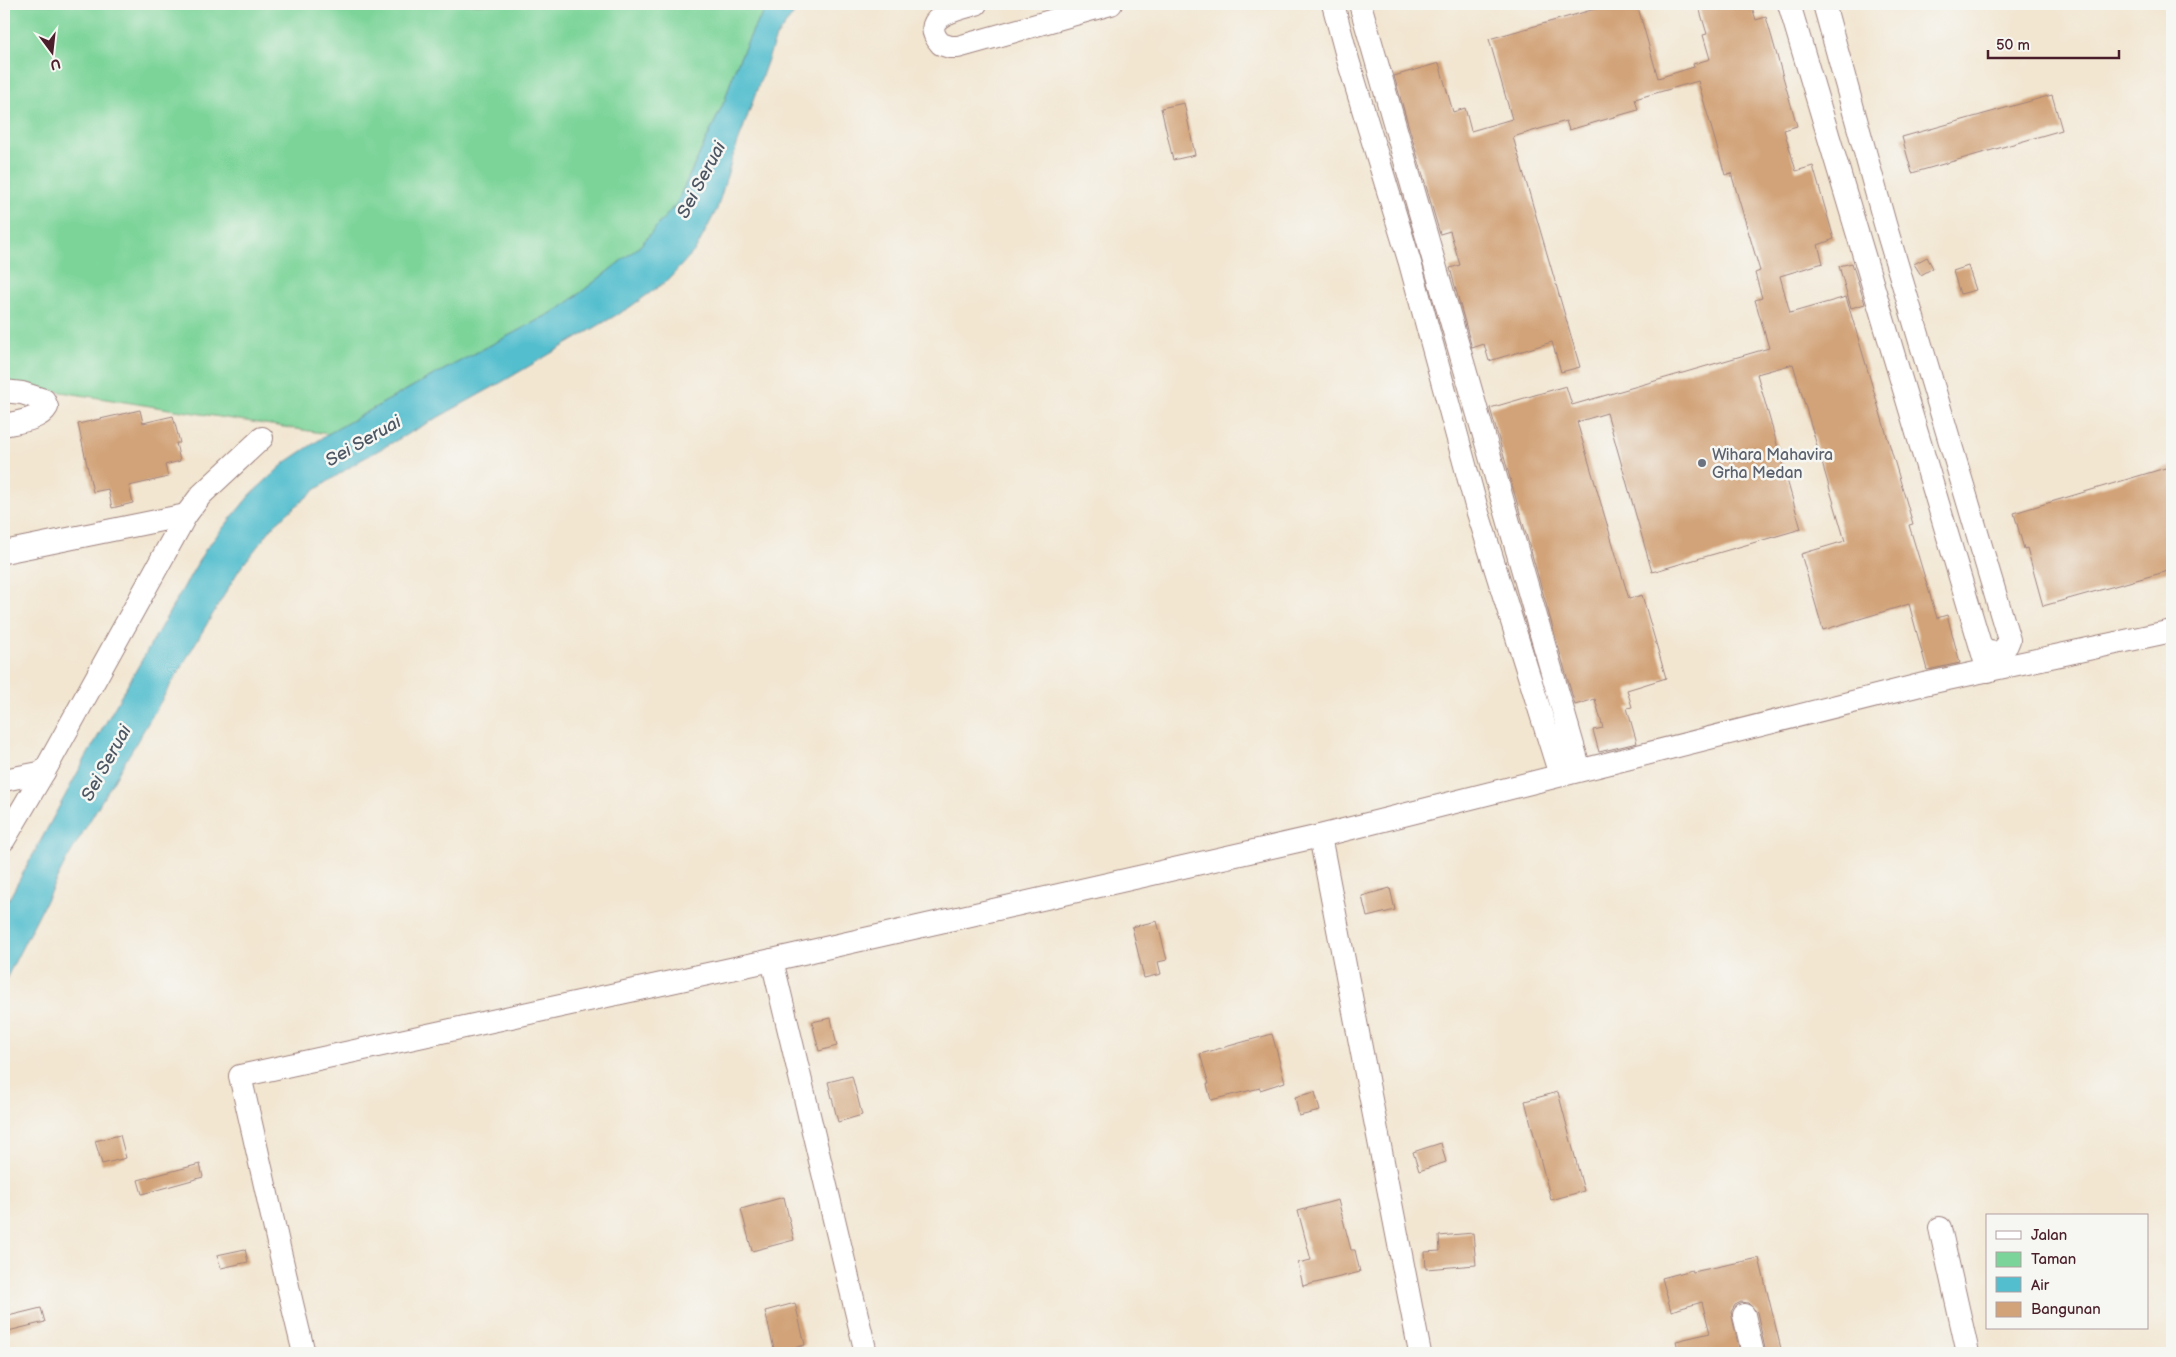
<svg xmlns="http://www.w3.org/2000/svg" width="2176" height="1357" viewBox="0 0 2176 1357" font-family="'Balsamiq Sans',sans-serif">
  <style>
    .green { fill: #7bd499; stroke: #627a62 }
    .water { fill: #52bece; stroke: #4e6e7c }
    .building { fill: #d2a378 }
    .lines { fill: none; stroke-linecap: round; stroke-linejoin: round }
    .minor-casing { stroke: #9e827e; stroke-width: 24 }
    .minor { stroke: #fff; stroke-width: 22 }
    .worship-dot { fill: #6b7280; stroke: #f6f6f2; stroke-width: 2 }
    .labels { text-anchor: middle; stroke-width: 5; stroke-linejoin: round; paint-order: stroke }
    .worship-label { font-size: 16px; fill: #5b616d; stroke: #f6f6f2; text-anchor: start }
    .water-label { font-size: 18px; font-style: italic; fill: #4d5764; stroke: #f6f6f2 }
  </style>
  <rect width="100%" height="100%" fill="#f6f6f2"/>
  <filter id="ink" filterUnits="userSpaceOnUse"><feTurbulence type="fractalNoise" baseFrequency=".02" numOctaves="2"/><feDisplacementMap in="SourceGraphic" scale="10" xChannelSelector="R" yChannelSelector="G"/><feConvolveMatrix kernelMatrix="1 2 1 2 8 2 1 2 1" color-interpolation-filters="sRGB"/></filter>
  <filter id="wash" filterUnits="userSpaceOnUse"><feTurbulence type="fractalNoise" baseFrequency=".0096" numOctaves="4" result="noise"/><feDisplacementMap in="SourceGraphic" scale="20" xChannelSelector="R" yChannelSelector="G"/><feGaussianBlur stdDeviation="1.12" result="paint"/><feColorMatrix in="noise" values="0 0 0 0 0 0 0 0 0 0 0 0 0 0 0 0 0 1.4 0 .05"/><feComposite in="paint" operator="in"/></filter>
  <g filter="url(#wash)">
    <rect width="100%" height="100%" fill="#f2e6d1"/>
    <path class="green" d="M4,4H770L755,26L734,71L725,100L676,204L640,246L561,308L417,384L328,434L4,383Z"/>
    <path class="water" d="M770,4H801L776,37L732,159L717,209L696,249L668,280L630,307L502,382L359,461L315,490L275,524L239,570L67,859L4,983V908L85,759L205,550L250,495L286,462L328,434L417,384L561,308L640,246L676,204L725,100L734,71L755,26Z"/>
    <g id="blocks">
      <g class="building">
        <path d="M1613,4H1637L1658,78L1694,67L1693,64L1710,59L1703,35L1707,34L1698,4H1751L1756,20L1766,17L1797,126L1784,130L1796,171L1813,166L1834,239L1818,245L1823,263L1780,276L1790,313L1846,297L1913,524L1909,525L1937,618L1947,615L1960,663L1927,670L1909,604L1823,630L1801,554L1845,541L1793,364L1757,374L1801,529L1652,572L1607,413L1577,422L1629,599L1642,595L1666,678L1627,690L1632,707L1627,708L1637,743L1599,752L1593,730L1603,728L1595,699L1575,705L1490,408L1566,386L1572,405L1769,348L1755,300L1762,298L1755,273L1760,271L1731,173L1725,175L1698,81L1635,99L1638,110L1569,130L1566,121L1513,137L1580,367L1561,372L1552,342L1489,361L1484,344L1472,348L1450,268L1460,265L1450,231L1440,234L1394,76L1439,63L1453,112L1465,108L1471,131L1512,119L1489,39Z"/>
        <path d="M2052,95L2062,130L1912,173L1902,137Z"/>
        <path d="M1184,103L1195,155L1173,160L1161,108Z"/>
        <path d="M1927,257L1933,268L1921,275L1914,264Z"/>
        <path d="M1852,263L1865,304L1851,308L1839,266Z"/>
        <path d="M1968,266L1976,290L1960,294L1953,271Z"/>
        <path d="M140,410L143,423L173,416L180,443H176L180,461L165,465L168,477L129,486L133,503L112,508L108,489L93,492L78,424Z"/>
        <path d="M2172,466V570L2043,606L2027,548L2024,549L2014,513Z"/>
        <path d="M1390,888L1395,910L1367,917L1362,896Z"/>
        <path d="M1157,921L1167,960L1158,962L1161,974L1144,978L1132,927Z"/>
        <path d="M831,1018L837,1046L819,1051L812,1022Z"/>
        <path d="M1272,1034L1285,1082L1260,1090V1088L1211,1100L1207,1084H1209L1200,1054Z"/>
        <path d="M852,1076L862,1115L838,1122L828,1082Z"/>
        <path d="M1315,1092L1320,1111L1299,1116L1295,1097Z"/>
        <path d="M1558,1092L1584,1191L1551,1200L1525,1101Z"/>
        <path d="M120,1135L126,1158L102,1164L95,1141Z"/>
        <path d="M1441,1143L1446,1162L1419,1171L1413,1152Z"/>
        <path d="M200,1164L203,1177L142,1194L138,1180Z"/>
        <path d="M784,1197L794,1240L752,1251L741,1209Z"/>
        <path d="M1338,1200L1351,1250H1355L1360,1272L1303,1286L1298,1263L1311,1260L1298,1211Z"/>
        <path d="M1473,1233L1476,1265L1426,1269L1425,1252L1440,1251L1439,1236Z"/>
        <path d="M245,1249L248,1262L221,1268L217,1255Z"/>
        <path d="M1759,1258L1782,1353H1766L1757,1312L1748,1303L1741,1302L1735,1305L1731,1312L1740,1353H1679L1676,1341L1710,1333L1702,1302L1671,1311L1662,1278L1692,1270L1693,1272Z"/>
        <path d="M795,1303L805,1345L775,1353L765,1311Z"/>
        <path d="M41,1308L45,1322L4,1332V1317Z"/>
      </g>
    </g>
  </g>
  <g filter="url(#ink)">
    <use href="#blocks" fill-opacity="0" stroke="#9e827e" stroke-width="1"/>
    <g class="lines">
      <g class="minor-casing">
        <g id="minor">
          <path d="M976,4C958,9 916,17 941,44L950,47H958L1111,4"/>
          <path d="M1333,4L1348,60L1410,263L1478,513L1560,775"/>
          <path d="M1360,4L1568,728L1566,734L1553,738L1548,734"/>
          <path d="M1789,4L1988,671"/>
          <path d="M1824,4L1885,224L2009,640C2005,653 1995,655 1984,650"/>
          <path d="M4,391L22,393L44,400L47,407C40,420 17,422 4,425"/>
          <path d="M4,552L186,515"/>
          <path d="M1568,728L1580,770"/>
          <path d="M4,780L44,772"/>
          <path d="M1320,836L1420,1353"/>
          <path d="M4,840L44,772L186,515L201,495L262,438"/>
          <path d="M772,960L866,1353"/>
          <path d="M1940,1228L1968,1353"/>
          <path d="M1744,1315L1753,1353"/>
          <path d="M304,1353C281,1261 262,1169 240,1076L772,960L1320,836L1924,684L2172,631"/>
        </g>
      </g>
      <use href="#minor" class="minor"/>
    </g>
  </g>
  <circle class="worship-dot" cx="1702" cy="463" r="5"/>
  <g class="labels">
    <g class="worship-label">
      <text x="1712" y="460">Wihara Mahavira<tspan x="1712" dy="18">Grha Medan</tspan></text>
    </g>
    <g class="water-label">
      <text transform="translate(701 180) rotate(-62)" y="6">Sei Seruai</text>
      <text transform="translate(363 441) rotate(-30)" y="6">Sei Seruai</text>
      <text transform="translate(106 763) rotate(-61)" y="6">Sei Seruai</text>
    </g>
  </g>
  <rect width="2176" height="1357" fill="none" stroke="#f6f6f2" stroke-width="20"/>
  <rect x="1986" y="1214" width="162" height="115" fill="#f6f6f2" stroke="#b1a0a2"/>
  <rect x="1996" y="1231" width="25" height="8" fill="#ffffff" stroke="#b1a0a2"/>
  <text x="2031" y="1240" font-size="15" fill="#4a1f2b">Jalan</text>
  <rect x="1996" y="1252" width="25" height="15" fill="#7bd499" stroke="#b1a0a2"/>
  <text x="2031" y="1264" font-size="15" fill="#4a1f2b">Taman</text>
  <rect x="1996" y="1277" width="25" height="15" fill="#52bece" stroke="#b1a0a2"/>
  <text x="2031" y="1290" font-size="15" fill="#4a1f2b">Air</text>
  <rect x="1996" y="1302" width="25" height="15" fill="#d2a378" stroke="#b1a0a2"/>
  <text x="2031" y="1314" font-size="15" fill="#4a1f2b">Bangunan</text>
  <g transform="translate(52 52) rotate(165)" stroke="#f6f6f2" stroke-width="4" paint-order="stroke">
  <path d="M0-4L9 19L0 12L-9 19Z" fill="#4a1f2b"/>
  <text y="-8" font-size="14" font-weight="bold" text-anchor="middle" fill="#4a1f2b">U</text>
  </g>
  <path d="M1988 50v8h131v-8" fill="none" stroke="#4a1f2b" stroke-width="2.5"/>
  <text x="1996" y="50" font-size="15" fill="#4a1f2b" stroke="#f6f6f2" stroke-width="4" paint-order="stroke">50 m</text>
</svg>
